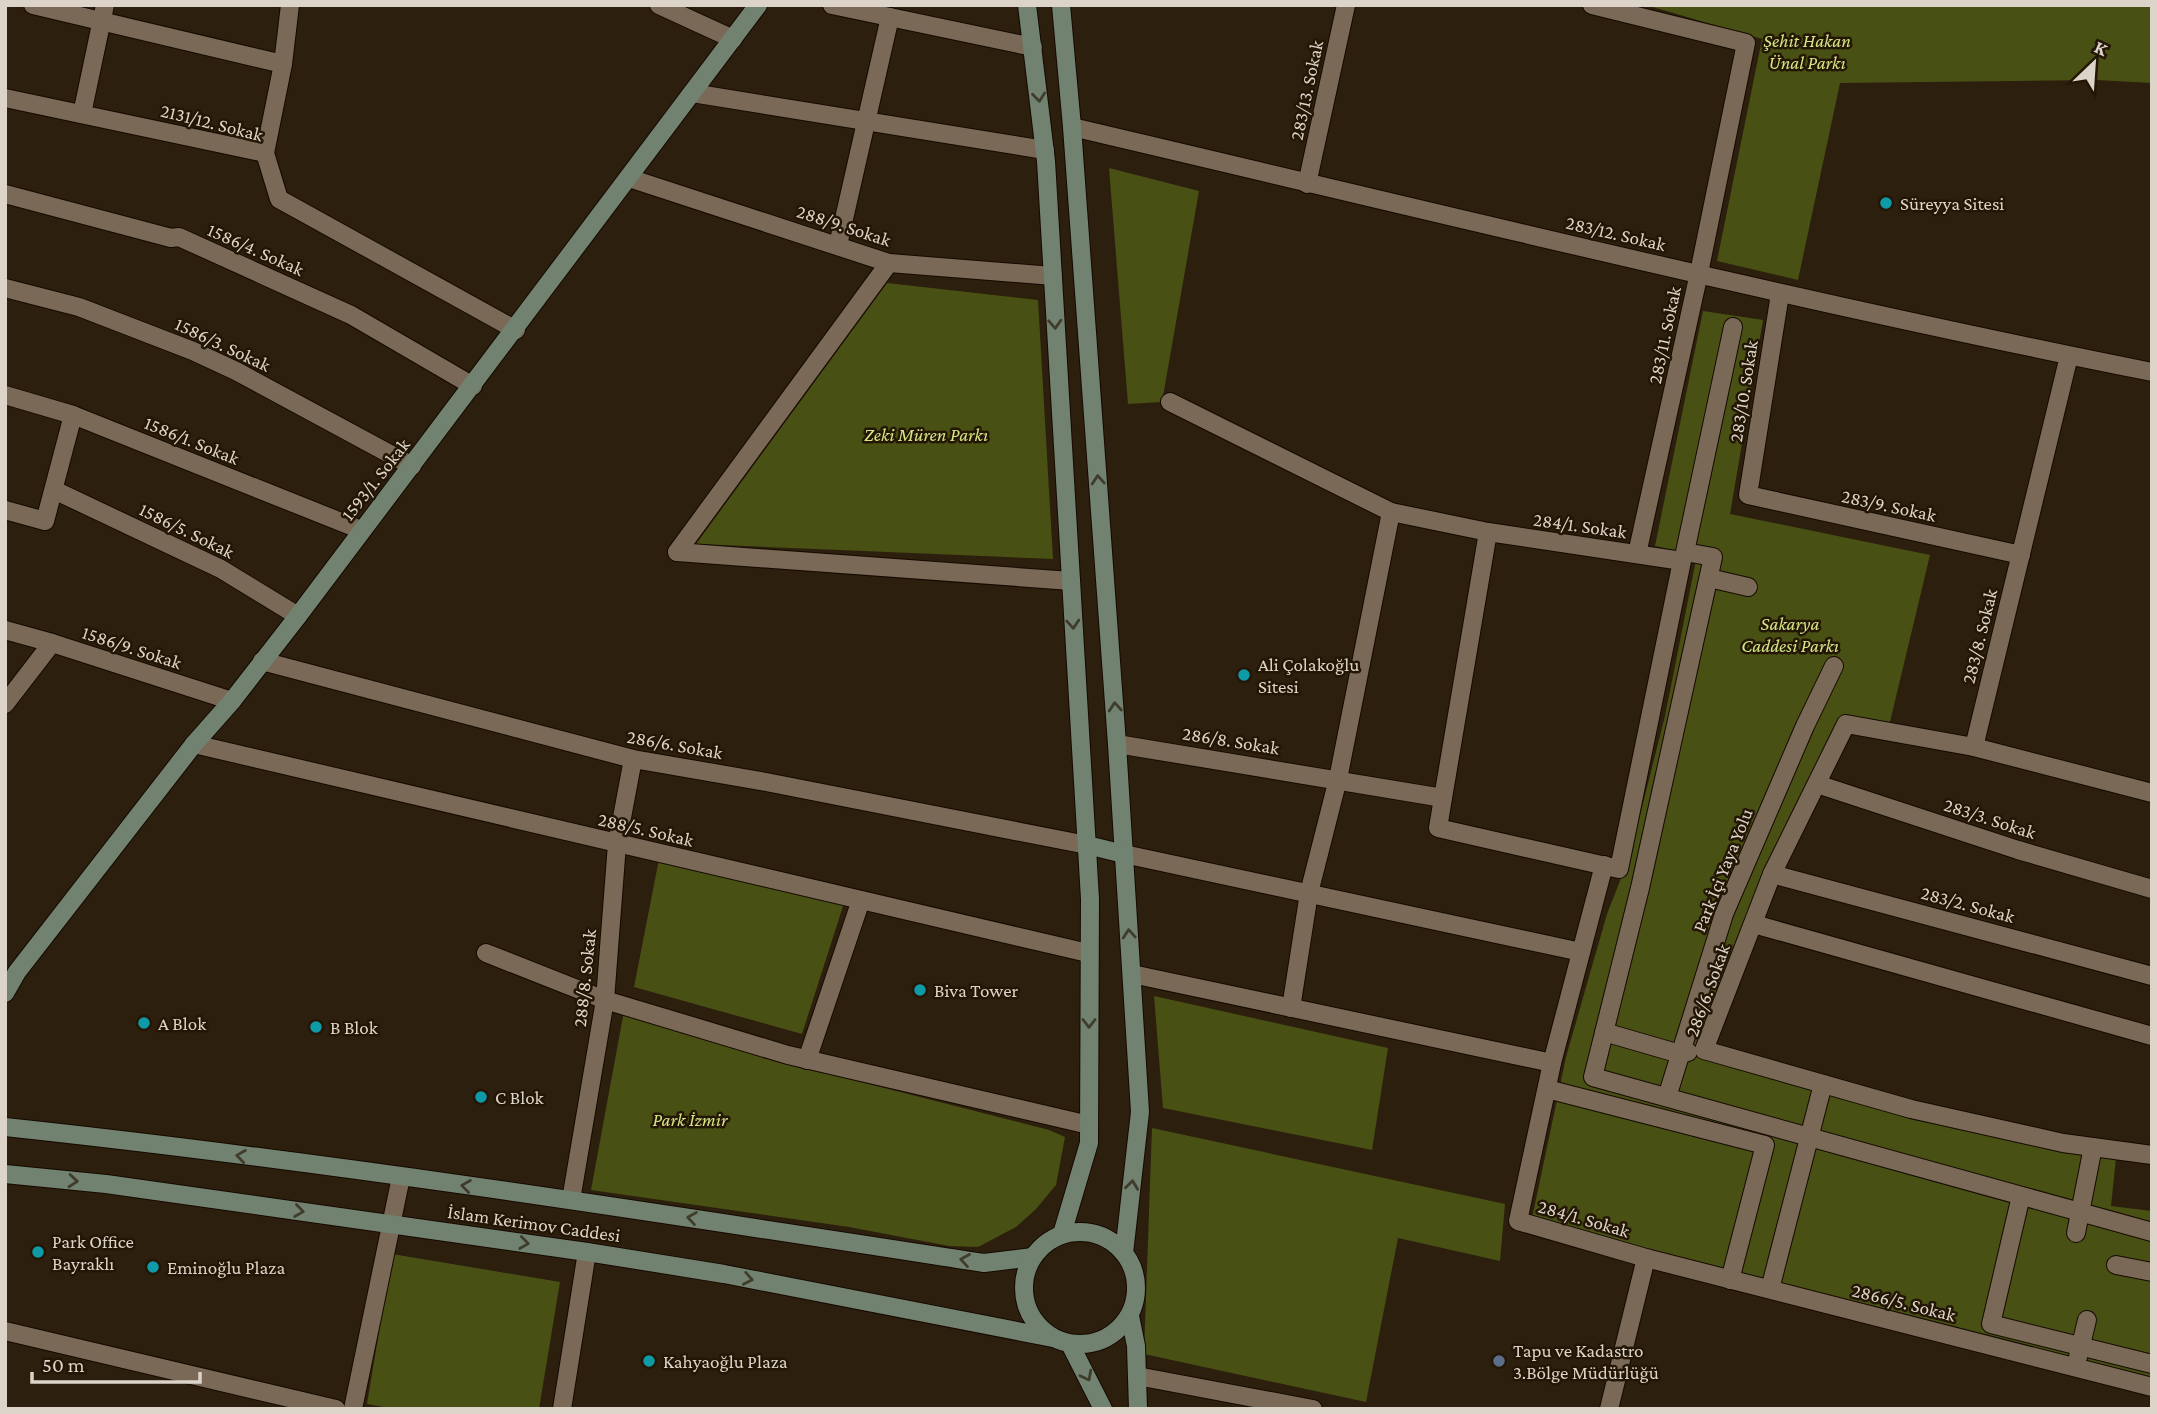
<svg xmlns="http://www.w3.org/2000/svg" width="2157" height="1414" viewBox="0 0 2157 1414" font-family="'Crimson Pro',serif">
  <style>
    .green { fill: #485014 }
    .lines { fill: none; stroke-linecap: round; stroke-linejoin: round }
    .street-casing { stroke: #150900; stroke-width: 20 }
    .secondary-casing { stroke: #150900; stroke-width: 20 }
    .street { stroke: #796956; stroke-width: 18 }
    .secondary { stroke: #728271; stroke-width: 18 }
    .oneway { stroke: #3f3c2b }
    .culture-dot { fill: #0f9aa8; stroke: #231605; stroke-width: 2.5 }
    .service-dot { fill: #5c6f8a; stroke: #231605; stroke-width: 2.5 }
    .labels { text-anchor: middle; stroke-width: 5; stroke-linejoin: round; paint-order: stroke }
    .park-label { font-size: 19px; font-style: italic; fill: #d5e685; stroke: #231605 }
    .street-label { font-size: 19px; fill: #ddd4c9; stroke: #231605 }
    .poi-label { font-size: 19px; fill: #ddd4c9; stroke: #231605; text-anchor: start }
  </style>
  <rect width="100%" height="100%" fill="#2d1f0e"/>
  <g class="green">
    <path d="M1646,5H2152V83L2096,80L1840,83L1798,280L1717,261L1762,39Z"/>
    <path d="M1109,168L1199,191L1162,402L1128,404Z"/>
    <path d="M887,283L1038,300L1053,559L696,544Z"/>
    <path d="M1703,311L1763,320L1730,514L1930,555L1889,726L1845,724L1694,1053L1914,1120L2116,1158L2111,1206L2152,1211V1387L1531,1223L1566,1057L1607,914L1630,855L1665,716L1697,555L1655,546Z"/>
    <path d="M659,859L844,903L802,1034L634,987Z"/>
    <path d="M1154,996L1388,1048L1372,1150L1163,1108Z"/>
    <path d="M624,1011L700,1032L767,1058L1049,1130L1065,1137L1056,1185L1036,1209L1016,1227L978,1247L949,1246L849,1227L591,1190Z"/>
    <path d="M1152,1128L1505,1204L1500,1261L1398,1238L1366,1402L1144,1354Z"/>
    <path d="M392,1254L560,1282L539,1409H395L367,1404Z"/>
  </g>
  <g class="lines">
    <g class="street-casing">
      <g id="street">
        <path d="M33,5L283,64"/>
        <path d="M659,5L733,39"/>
        <path d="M832,5L1033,47"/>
        <path d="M1592,5L1746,43L1699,273L1637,554"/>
        <path d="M692,93L1045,150"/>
        <path d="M5,98L265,153L279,199L516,330"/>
        <path d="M82,114L105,5"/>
        <path d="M1072,127C1431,211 1790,300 2152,372"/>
        <path d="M265,153L283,64L290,5"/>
        <path d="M629,178L889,263L1053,276"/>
        <path d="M1307,184L1346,5"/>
        <path d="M5,194L171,238L179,237L351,315L473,386"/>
        <path d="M838,245L890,17"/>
        <path d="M5,288L79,307L193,351L236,371L412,466"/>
        <path d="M1780,294L1748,495L2021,555"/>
        <path d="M1733,327L1685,552L1713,557L1640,888L1593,1077L2152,1232"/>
        <path d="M2069,356L1974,747L2152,793"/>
        <path d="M5,395L73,415L361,530"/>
        <path d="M1170,402L1391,512L1488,532L1682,561L1619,869L1438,828L1443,798"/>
        <path d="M54,490L221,569L298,616"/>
        <path d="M5,510L45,521L73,415"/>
        <path d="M677,552L1071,581"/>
        <path d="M677,552L889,263"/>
        <path d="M1709,578L1748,587"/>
        <path d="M5,630L52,643"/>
        <path d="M262,661L633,759L766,782L1087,845"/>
        <path d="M5,704L52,643L232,701"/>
        <path d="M194,744L1088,953"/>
        <path d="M1117,744L1443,798L1488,532"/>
        <path d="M1974,747L1846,724L1772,874L1704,1050L1911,1109L2063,1143L2152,1155"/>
        <path d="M1817,784L2018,850L2152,889"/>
        <path d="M1124,854L1581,952"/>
        <path d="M1772,874L2152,976"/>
        <path d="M1754,924L2152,1036"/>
        <path d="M486,953L605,1000L788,1055L1089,1125"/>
        <path d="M1132,974L1552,1063L1604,865"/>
        <path d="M1291,1008L1309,893L1338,779L1391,512"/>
        <path d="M1604,1032L1680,1054L1688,1052"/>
        <path d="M807,1060L861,900"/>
        <path d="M1552,1063L1518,1221L1646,1258L1609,1409"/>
        <path d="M1547,1089L1765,1145L1730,1280"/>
        <path d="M1667,1097L1724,914L1805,726L1834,666"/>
        <path d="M2021,1196L1991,1324L2152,1364"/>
        <path d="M571,1200L605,1000L617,844L633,759"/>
        <path d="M2076,1233L2093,1147"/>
        <path d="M1646,1258L2152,1387"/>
        <path d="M2116,1265L2152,1272"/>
        <path d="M1770,1289L1823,1084"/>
        <path d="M5,1331L336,1409"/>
        <path d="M2078,1357L2087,1320"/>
        <path d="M1137,1376L1313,1409"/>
        <path d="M353,1409L401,1177"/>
        <path d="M562,1409L587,1252"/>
      </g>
    </g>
    <g class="secondary-casing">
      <g id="secondary">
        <path d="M1027,5L1046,161L1090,899L1089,1143L1062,1234"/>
        <path d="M1061,5L1072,127L1117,744L1140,1112L1124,1253"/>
        <path d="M1087,845L1124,854"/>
        <path d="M5,993L17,972L194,744L232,701L298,616L758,5"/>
        <path d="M5,1127C333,1162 659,1213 984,1263L1033,1257"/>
        <path d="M5,1174L106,1184L587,1252L724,1274L1053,1338"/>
        <circle cx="1080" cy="1288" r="56"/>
        <path d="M1130,1316L1136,1346L1138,1409"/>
        <path d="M1070,1344L1103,1409"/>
      </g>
    </g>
    <use href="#street" class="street"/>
    <use href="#secondary" class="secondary"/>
  </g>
  <defs><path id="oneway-chevron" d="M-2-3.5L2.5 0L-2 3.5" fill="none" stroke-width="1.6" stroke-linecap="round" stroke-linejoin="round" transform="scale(1.75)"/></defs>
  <g class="oneway">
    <use href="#oneway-chevron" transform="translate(1039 97) rotate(84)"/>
    <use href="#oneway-chevron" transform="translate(1055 324) rotate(87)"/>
    <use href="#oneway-chevron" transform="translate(1098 480) rotate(-94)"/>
    <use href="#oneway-chevron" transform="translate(1073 624) rotate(86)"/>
    <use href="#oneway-chevron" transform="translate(1115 707) rotate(-94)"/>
    <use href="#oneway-chevron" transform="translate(1129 934) rotate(-94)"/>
    <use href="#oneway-chevron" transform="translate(1089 1023) rotate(90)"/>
    <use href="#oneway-chevron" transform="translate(241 1156) rotate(-172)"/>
    <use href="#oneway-chevron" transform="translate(73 1181) rotate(5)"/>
    <use href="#oneway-chevron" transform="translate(1132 1185) rotate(-83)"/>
    <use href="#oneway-chevron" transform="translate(466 1186) rotate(-172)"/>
    <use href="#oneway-chevron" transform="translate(299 1211) rotate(8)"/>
    <use href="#oneway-chevron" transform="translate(692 1218) rotate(-171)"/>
    <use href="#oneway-chevron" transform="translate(524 1243) rotate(8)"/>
    <use href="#oneway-chevron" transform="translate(965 1260) rotate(-171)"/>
    <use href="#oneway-chevron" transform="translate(748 1279) rotate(11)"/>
    <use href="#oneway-chevron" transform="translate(1087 1376) rotate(63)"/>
  </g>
  <g class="culture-dot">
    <circle cx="1886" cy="203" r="7"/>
    <circle cx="1244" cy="675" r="7"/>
    <circle cx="920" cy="990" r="7"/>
    <circle cx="144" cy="1023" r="7"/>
    <circle cx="316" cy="1027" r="7"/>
    <circle cx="481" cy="1097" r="7"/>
    <circle cx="38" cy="1252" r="7"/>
    <circle cx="153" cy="1267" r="7"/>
    <circle cx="649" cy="1361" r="7"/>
  </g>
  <circle class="service-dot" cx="1499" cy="1361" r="7"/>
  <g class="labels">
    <g class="park-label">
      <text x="1807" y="47">Şehit Hakan<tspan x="1807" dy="22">Ünal Parkı</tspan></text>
      <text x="926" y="441">Zeki Müren Parkı</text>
      <text x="1790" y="630">Sakarya<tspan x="1790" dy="22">Caddesi Parkı</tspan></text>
      <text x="690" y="1126">Park İzmir</text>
    </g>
    <g class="street-label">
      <text transform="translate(1306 90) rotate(-78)" y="7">283/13. Sokak</text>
      <text transform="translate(212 122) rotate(14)" y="7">2131/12. Sokak</text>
      <text transform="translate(844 225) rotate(18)" y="7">288/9. Sokak</text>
      <text transform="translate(1616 233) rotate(13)" y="7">283/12. Sokak</text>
      <text transform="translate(256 249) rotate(24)" y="7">1586/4. Sokak</text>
      <text transform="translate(1664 335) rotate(-78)" y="7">283/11. Sokak</text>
      <text transform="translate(223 344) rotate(25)" y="7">1586/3. Sokak</text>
      <text transform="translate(1743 391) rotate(-81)" y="7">283/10. Sokak</text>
      <text transform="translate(192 440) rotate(22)" y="7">1586/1. Sokak</text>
      <text transform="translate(375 479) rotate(-52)" y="7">1593/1. Sokak</text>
      <text transform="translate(1889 505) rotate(12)" y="7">283/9. Sokak</text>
      <text transform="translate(1580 525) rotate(8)" y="7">284/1. Sokak</text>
      <text transform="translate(187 530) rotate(26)" y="7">1586/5. Sokak</text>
      <text transform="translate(1979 636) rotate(-76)" y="7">283/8. Sokak</text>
      <text transform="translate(132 647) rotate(18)" y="7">1586/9. Sokak</text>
      <text transform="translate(1231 740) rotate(9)" y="7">286/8. Sokak</text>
      <text transform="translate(675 744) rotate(10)" y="7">286/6. Sokak</text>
      <text transform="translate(1990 818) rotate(18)" y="7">283/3. Sokak</text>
      <text transform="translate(646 829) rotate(13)" y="7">288/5. Sokak</text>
      <text transform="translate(1722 870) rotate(-68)" y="7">Park İçi Yaya Yolu</text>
      <text transform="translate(1968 904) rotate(15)" y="7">283/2. Sokak</text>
      <text transform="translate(584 978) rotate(-84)" y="7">288/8. Sokak</text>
      <text transform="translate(1707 990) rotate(-70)" y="7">286/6. Sokak</text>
      <text transform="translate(1584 1218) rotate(16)" y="7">284/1. Sokak</text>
      <text transform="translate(534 1223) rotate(8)" y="7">İslam Kerimov Caddesi</text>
      <text transform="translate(1904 1302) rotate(14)" y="7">2866/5. Sokak</text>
    </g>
    <g class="poi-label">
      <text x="1900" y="210">Süreyya Sitesi</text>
      <text x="1258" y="671">Ali Çolakoğlu<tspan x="1258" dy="22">Sitesi</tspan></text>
      <text x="934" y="997">Biva Tower</text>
      <text x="158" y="1030">A Blok</text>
      <text x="330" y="1034">B Blok</text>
      <text x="495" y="1104">C Blok</text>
      <text x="52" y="1248">Park Office<tspan x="52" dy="22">Bayraklı</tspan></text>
      <text x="167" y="1274">Eminoğlu Plaza</text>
      <text x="1513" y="1357">Tapu ve Kadastro<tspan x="1513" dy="22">3.Bölge Müdürlüğü</tspan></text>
      <text x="663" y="1368">Kahyaoğlu Plaza</text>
    </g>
  </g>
  <rect width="2157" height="1414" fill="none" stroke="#ddd4c9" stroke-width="14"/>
  <g transform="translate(2094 63) rotate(25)" stroke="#231605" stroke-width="5" paint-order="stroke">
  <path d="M0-5L12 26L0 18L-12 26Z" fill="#ddd4c9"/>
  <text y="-10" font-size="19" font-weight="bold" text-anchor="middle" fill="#ddd4c9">K</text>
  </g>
  <path d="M32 1372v10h168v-10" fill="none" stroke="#ddd4c9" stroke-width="3.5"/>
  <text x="42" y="1372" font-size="21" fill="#ddd4c9" stroke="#231605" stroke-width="5" paint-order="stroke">50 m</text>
</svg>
